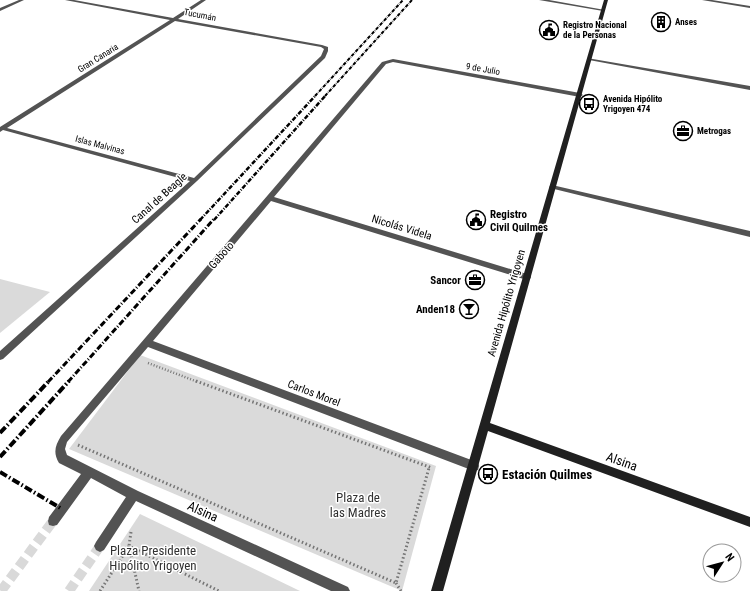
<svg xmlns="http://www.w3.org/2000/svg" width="750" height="591" viewBox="0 0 750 591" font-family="'Roboto Condensed',sans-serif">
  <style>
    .green { fill: #dadada }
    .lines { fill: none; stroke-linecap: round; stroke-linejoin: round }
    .street-tunnel { stroke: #d9d9d9; stroke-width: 10; stroke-dasharray: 10 5; stroke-linecap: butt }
    .path-far1 { stroke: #757575; stroke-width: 2.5; stroke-dasharray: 1 2; stroke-linecap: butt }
    .path { stroke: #757575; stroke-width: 3; stroke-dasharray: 1.5 2.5; stroke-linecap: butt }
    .street { fill: #535353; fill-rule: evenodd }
    .secondary { fill: #202020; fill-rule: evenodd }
    .rail-far3 { stroke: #000; stroke-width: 2; stroke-dasharray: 3.5 1 0.5 1; stroke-linecap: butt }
    .rail-far2 { stroke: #000; stroke-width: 2.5; stroke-dasharray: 4.5 1.5 1 1.5; stroke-linecap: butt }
    .rail-far1 { stroke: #000; stroke-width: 3; stroke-dasharray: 6 2 1 2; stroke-linecap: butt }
    .rail { stroke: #000; stroke-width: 4; stroke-dasharray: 8 2.5 1.5 2.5; stroke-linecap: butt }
    .labels { text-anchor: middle; stroke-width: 3; stroke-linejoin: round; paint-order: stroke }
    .far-street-label { font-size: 9px; fill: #000; stroke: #fff }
    .far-poi-label { font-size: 9px; font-weight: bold; fill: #000; stroke: #fff; text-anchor: start }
    .street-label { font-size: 11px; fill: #000; stroke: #fff }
    .poi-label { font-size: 11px; font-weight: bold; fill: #000; stroke: #fff; text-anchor: end }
    .near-street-label { font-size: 13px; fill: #000; stroke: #fff }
    .near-poi-label { font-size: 13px; font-weight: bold; fill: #000; stroke: #fff; text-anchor: start }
    .near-park-label { font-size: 13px; fill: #313131; stroke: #fff }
  </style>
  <rect width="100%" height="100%" fill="#fff"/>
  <g class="green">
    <path d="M0,279L50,292L0,333Z"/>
    <path d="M140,355L436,466L402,591L69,449Z"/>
    <path d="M140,514L300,591H89Z"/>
  </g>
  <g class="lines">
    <g class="street-tunnel">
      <path d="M1,591L53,521"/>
      <path d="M69,591L100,546"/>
    </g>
    <path class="path-far1" d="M148,363L198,382"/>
    <g class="path">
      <path d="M196,381L432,468"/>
      <path d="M78,445L396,583L429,468"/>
      <path d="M131,532L129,546L139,591"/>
      <path d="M396,583L401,591"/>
      <path d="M100,591L129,546L219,591"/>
    </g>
    <g class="street">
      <path d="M19,0H24L0,11V8Z"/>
      <path d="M65,0H74L173,18L201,0H206L178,19L322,45L328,47V51L325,58L197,181L3,359L0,360V351L190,181L3,130L0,132V127L170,20ZM175,21L321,47L324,49L321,56L194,178L7,128Z"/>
      <path d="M539,0H549L605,10L603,11Z"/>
      <path d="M702,0H712L750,6V8Z"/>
      <path d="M587,58L750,86V90L589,60L587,59Z"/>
      <path d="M393,59L580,93L583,95L580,97L393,62L386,64L274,197L530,275L531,277L530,279L527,280L271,201L153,341L474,461L478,462L479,466L478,470L474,471L148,347L67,442L65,449L67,455L138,491L348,587L350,591H331L136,501L104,550L100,552L96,550L94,546L96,542L126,497L91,478L57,525L53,526L49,525L48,521L49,517L81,474L59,463C53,453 55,446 61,436L382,62Z"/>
      <path d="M552,185L750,231V237L550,188L549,187Z"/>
    </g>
    <path class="secondary" d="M604,0H608L490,423L750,517V527L488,431L443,591H431Z"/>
    <g class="rail-far3">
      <path d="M315,96L403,0"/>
      <path d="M325,96L412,0"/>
    </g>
    <g class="rail-far2">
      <path d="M200,220L316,95"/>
      <path d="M214,220L326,95"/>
    </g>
    <g class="rail-far1">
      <path d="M48,382L201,219"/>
      <path d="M68,382L214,219"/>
    </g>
    <g class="rail">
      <path d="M0,433L49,381"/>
      <path d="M0,457L69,381"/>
      <path d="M0,472L62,509"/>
    </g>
  </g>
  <defs>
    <g id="building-ring" transform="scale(1)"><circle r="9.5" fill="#fff" stroke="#000" stroke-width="1.5"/><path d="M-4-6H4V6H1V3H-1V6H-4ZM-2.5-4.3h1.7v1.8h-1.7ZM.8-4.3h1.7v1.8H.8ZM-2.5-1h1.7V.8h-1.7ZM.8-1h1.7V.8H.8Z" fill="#000"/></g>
    <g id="civic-ring" transform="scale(1)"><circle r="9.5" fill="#fff" stroke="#000" stroke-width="1.5"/><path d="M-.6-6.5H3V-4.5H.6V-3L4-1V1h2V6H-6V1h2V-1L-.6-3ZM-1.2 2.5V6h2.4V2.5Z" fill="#000"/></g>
    <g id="bus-ring" transform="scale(1)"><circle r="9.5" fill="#fff" stroke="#000" stroke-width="1.5"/><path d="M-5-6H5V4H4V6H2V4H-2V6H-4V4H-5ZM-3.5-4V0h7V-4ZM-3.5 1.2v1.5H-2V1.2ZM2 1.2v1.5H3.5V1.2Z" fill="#000"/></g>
    <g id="office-ring" transform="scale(1)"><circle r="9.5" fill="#fff" stroke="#000" stroke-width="1.5"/><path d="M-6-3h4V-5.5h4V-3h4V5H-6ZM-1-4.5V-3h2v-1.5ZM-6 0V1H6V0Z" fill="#000"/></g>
    <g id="bar-ring" transform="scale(1)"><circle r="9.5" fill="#fff" stroke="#000" stroke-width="1.5"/><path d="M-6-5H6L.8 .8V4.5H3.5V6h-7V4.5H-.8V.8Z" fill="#000"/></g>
  </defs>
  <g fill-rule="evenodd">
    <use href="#building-ring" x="661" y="22"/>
    <use href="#civic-ring" x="549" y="30"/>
    <use href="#bus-ring" x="589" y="104"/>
    <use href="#office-ring" x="683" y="131"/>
    <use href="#civic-ring" x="476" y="220"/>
    <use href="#office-ring" x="475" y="280"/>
    <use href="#bar-ring" x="469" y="309"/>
    <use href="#bus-ring" x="488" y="474"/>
  </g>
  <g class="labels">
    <g class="far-street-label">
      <text transform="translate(200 15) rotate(11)" y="3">Tucumán</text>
      <text transform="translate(98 58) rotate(-32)" y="3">Gran Canaria</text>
      <text transform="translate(483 69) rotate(10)" y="3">9 de Julio</text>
      <text transform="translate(100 145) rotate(15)" y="3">Islas Malvinas</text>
    </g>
    <g class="far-poi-label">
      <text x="675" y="25">Anses</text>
      <text x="563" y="28">Registro Nacional<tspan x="563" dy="10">de la Personas</tspan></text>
      <text x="603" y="102">Avenida Hipólito<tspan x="603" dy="10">Yrigoyen 474</tspan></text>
      <text x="697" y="134">Metrogas</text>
    </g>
    <g class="street-label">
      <text transform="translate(159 198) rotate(-42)" y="4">Canal de Beagle</text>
      <text transform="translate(402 227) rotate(17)" y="4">Nicolás Videla</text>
      <text transform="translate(221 255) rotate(-49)" y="4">Gaboto</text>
      <text transform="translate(506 303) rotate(-74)" y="4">Avenida Hipólito Yrigoyen</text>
      <text transform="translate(314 393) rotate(21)" y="4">Carlos Morel</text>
    </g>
    <g class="poi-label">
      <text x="490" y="218" text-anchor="start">Registro<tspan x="490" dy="13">Civil Quilmes</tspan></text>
      <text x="461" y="284">Sancor</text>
      <text x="455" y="313">Anden18</text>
    </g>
    <g class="near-street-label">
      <text transform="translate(622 461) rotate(20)" y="5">Alsina</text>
      <text transform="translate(203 511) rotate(24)" y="5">Alsina</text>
    </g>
    <g class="near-poi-label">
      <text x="502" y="479">Estación Quilmes</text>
    </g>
    <g class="near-park-label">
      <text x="358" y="502">Plaza de<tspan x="358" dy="15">las Madres</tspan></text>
      <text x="153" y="555">Plaza Presidente<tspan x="153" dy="15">Hipólito Yrigoyen</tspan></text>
    </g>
  </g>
  <g transform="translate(722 563) rotate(54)"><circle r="19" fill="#ffffff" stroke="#999999"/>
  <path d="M0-3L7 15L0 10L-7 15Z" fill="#000000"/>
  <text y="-6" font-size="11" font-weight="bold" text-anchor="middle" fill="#000000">N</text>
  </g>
</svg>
